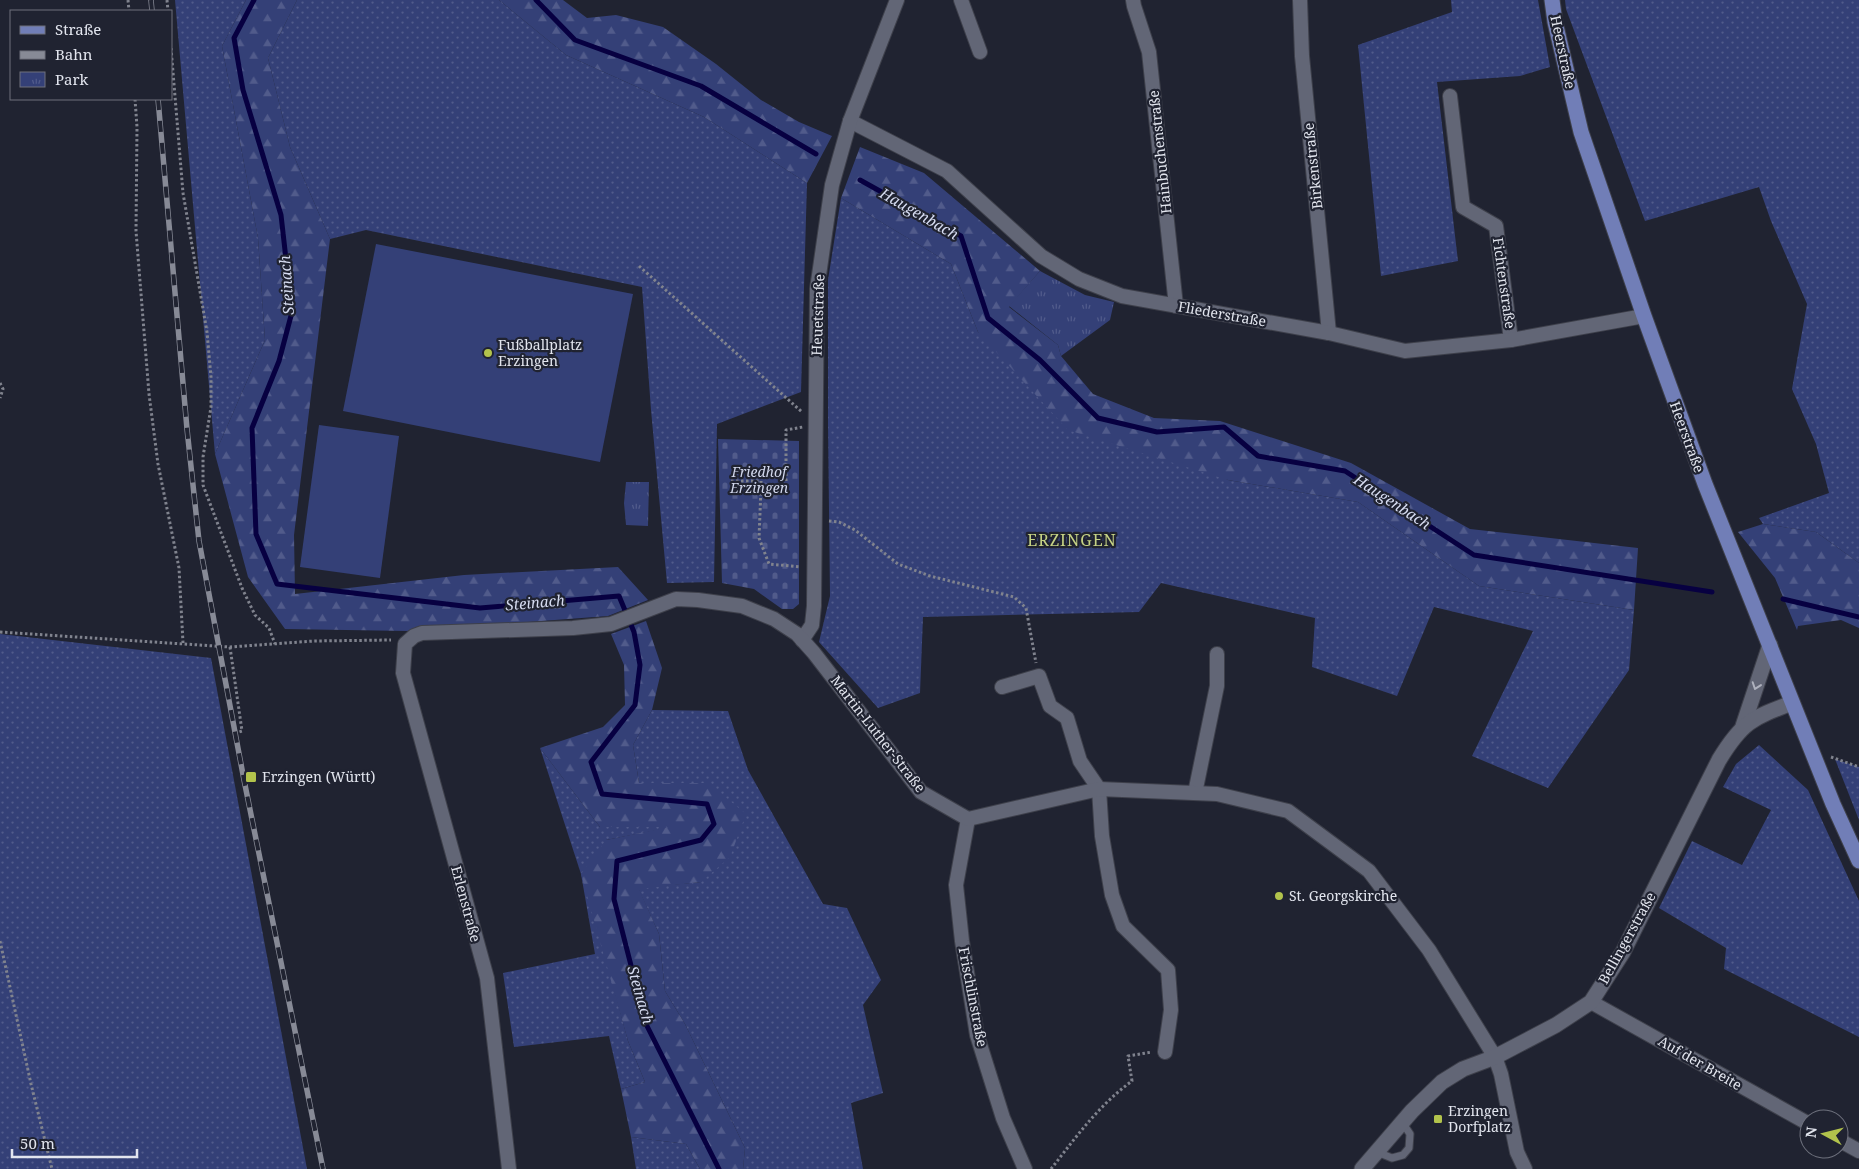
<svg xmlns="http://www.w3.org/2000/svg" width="1859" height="1169" viewBox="0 0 1859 1169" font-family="'Noto Serif',serif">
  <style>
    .grass { fill: url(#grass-dots) }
    .forest { fill: url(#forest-firs) }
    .cemetery { fill: url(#cemetery-stones) }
    .park { fill: url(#park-tufts) }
    .pitch { fill: #344077 }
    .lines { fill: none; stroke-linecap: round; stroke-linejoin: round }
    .stream { stroke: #070041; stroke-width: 5 }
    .service-casing { stroke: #3e404b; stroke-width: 9 }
    .minor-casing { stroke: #3e404b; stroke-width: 16 }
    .tertiary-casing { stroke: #3e404b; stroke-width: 17 }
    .primary-casing { stroke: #3e404b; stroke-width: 17 }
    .path { stroke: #80838e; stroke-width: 3; stroke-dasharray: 2.5 2.5; stroke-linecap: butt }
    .service { stroke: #626676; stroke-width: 7 }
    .minor { stroke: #626676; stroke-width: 14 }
    .tertiary { stroke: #626676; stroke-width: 15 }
    .primary { stroke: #717eb7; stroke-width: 15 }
    .rail-casing { stroke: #878a96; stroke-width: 5.5 }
    .rail { stroke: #202331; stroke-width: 4; stroke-dasharray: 11; stroke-linecap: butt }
    .oneway { stroke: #afb2be }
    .poi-dot { fill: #b2c34c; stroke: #202331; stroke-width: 2 }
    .labels { text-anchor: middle; stroke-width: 4.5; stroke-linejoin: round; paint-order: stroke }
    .street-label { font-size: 14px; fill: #e2e5ee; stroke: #202331 }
    .poi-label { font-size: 14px; fill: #e2e5ee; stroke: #202331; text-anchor: start }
    .park-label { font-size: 14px; font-style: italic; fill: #d1d7ec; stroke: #202331 }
    .water-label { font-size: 15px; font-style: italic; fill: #d5dbf0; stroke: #202331 }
    .quarter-label { font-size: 16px; letter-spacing: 1px; fill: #c5d285; stroke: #202331 }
  </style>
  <defs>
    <pattern id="grass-dots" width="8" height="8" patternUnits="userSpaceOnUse" patternTransform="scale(1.25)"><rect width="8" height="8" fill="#344077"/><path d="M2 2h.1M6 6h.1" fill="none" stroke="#515b8b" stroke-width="1.8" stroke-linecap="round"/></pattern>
    <pattern id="forest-firs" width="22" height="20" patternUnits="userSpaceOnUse" patternTransform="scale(1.25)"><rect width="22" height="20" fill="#344077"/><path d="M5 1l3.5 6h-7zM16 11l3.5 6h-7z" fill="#515b8b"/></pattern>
    <pattern id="cemetery-stones" width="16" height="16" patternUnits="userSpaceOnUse" patternTransform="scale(1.25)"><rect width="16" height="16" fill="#344077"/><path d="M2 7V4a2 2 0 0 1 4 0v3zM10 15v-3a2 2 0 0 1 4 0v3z" fill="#515b8b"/></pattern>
    <pattern id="park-tufts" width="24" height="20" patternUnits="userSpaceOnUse" patternTransform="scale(1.25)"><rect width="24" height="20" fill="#344077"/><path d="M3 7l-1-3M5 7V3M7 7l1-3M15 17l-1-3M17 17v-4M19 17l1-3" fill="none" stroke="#515b8b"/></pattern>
  </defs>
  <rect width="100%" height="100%" fill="#202331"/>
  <g class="grass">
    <path d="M175,0H246L222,46L258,238L265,340L215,454Z"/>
    <path d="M297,0H499L566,55L704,117L807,183L801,392L717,424L714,582L667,583L651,410L642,287L366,230L330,239L290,147L268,58Z"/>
    <path d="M1451,0H1538L1550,67L1520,76L1437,82L1458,261L1381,276L1358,45L1452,12Z"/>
    <path d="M1565,0H1859V563L1816,532L1763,524L1759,518L1829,493L1816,444L1792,389L1807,304L1771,221L1759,187L1645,221L1566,9Z"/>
    <path d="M841,198L951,264L978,332L1228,480L1358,502L1479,586L1634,610L1629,670L1548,788L1472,756L1533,631L1434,607L1397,696L1312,667L1315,618L1161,583L1139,612L923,617L920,693L878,708L819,642L830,596L828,423V280Z"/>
    <path d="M0,634L211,658L307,1169H0Z"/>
    <path d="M652,710L728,711L748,770L823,904L847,908L881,980L863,1005L883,1093L851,1103L863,1169H743L745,1148L685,1024L665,991L659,934L638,888L701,882L708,783H639L633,745Z"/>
    <path d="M1759,745L1808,790L1859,901V1037L1724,969L1726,948L1659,908L1692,841L1742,865L1771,810L1723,787L1736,764Z"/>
    <path d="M540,748L600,827H673L606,840L612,981L628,1041L645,1082L621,1089L609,1036L514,1047L503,973L595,954L581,874Z"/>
    <path d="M1835,759L1859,767V820Z"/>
    <path d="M631,1137L686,1144L700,1169H636Z"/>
  </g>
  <g class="forest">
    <path d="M246,0H297L268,58L290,147L330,239L294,535L295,594L464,575L618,567L648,600L608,616L407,631L285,629L248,577L215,454L265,340L258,238L222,46Z"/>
    <path d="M499,0H563L587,18L616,15L663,27L716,64L761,100L799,122L832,136L807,183L704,117L566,55Z"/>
    <path d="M860,147L924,173L1040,271L1009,307L1058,345L1061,356L1093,394L1154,418L1220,421L1351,463L1470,529L1638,548L1634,610L1479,586L1358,502L1228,480L1068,430L978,332L951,264L841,198Z"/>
    <path d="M1763,524L1816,532L1859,563V628L1841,620L1798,626L1797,630L1775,578L1738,532Z"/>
    <path d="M646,621L662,668L652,710L633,745L639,783H708L746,814L730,857L701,882L639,889L659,934L665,991L685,1024L745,1148L743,1169H700L686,1144L631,1137L621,1089L645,1082L628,1041L581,874L606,840L669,827H600L540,748L603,727L625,705L624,665L611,634Z"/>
  </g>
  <path class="cemetery" d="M718,439L799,441V604L793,609H782L754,589L722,583Z"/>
  <g class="park">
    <path d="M1040,271L1085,295L1114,302L1110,320L1061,356L1058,345L1009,306Z"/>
    <path d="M626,482H649L648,526L626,525L624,503Z"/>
  </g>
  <g class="pitch">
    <path d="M376,244L633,294L600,462L343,411Z"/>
    <path d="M319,425L399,436L380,578L300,567Z"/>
  </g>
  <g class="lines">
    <g class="stream">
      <path d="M254,0L234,38L243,90L281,215L292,312L279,361L252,428L256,534L277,584L480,608L619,596L634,632L640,665L635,705L591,762L602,794L707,804L714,824L701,840L617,861L614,899L646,1024L719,1169"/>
      <path d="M536,0L575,40L701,86L816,154"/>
      <path d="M860,180L961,236L988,318L1040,360L1098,418L1157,432L1224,427L1258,456L1345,471L1474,555L1712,592"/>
      <path d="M1783,599L1859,617"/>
    </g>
    <g class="service-casing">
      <path id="service" d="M1377,1152L1392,1158L1403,1155L1409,1148L1410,1134L1402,1122"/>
    </g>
    <g class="minor-casing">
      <g id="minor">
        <path d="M961,0L980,52"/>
        <path d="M1133,0L1134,6L1149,52L1176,306"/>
        <path d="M1300,0L1302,56L1329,333"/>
        <path d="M1450,96L1463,207L1496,226L1511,340"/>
        <path d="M850,121L947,171L1041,256L1079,279L1122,296L1329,333L1405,351L1511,340L1644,316"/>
        <path d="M802,640L812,625L814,606L817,289L832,185L850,121L897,0"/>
        <path d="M1002,687L1039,676L1050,706L1067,718L1080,761L1099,789L1102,836L1112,895L1123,926L1168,970L1171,1010L1165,1052"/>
        <path d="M1195,793L1217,686V654"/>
        <path d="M968,819L956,885L962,941L977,1035L1003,1118L1025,1169"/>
        <path d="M1591,1002L1809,1124"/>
        <path d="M1839,1140L1859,1151"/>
        <path d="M509,1169L487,978L403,673L405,644L414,636L422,633L573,628L611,624L676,599L698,600L742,606L774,619L797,634L814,653L921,792L968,819L1099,789L1217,794L1288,811L1369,871L1429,950L1495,1057L1501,1074L1517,1152L1525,1169"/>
      </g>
    </g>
    <g class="tertiary-casing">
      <g id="tertiary">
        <path d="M1743,726L1770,645"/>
        <path d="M1362,1169L1412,1111L1442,1082L1463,1069L1495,1057L1556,1025L1591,1002L1623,952L1719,760C1742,722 1752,718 1792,703"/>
      </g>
    </g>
    <g class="primary-casing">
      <path id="primary" d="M1552,0L1555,22L1581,132L1644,316L1705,484L1833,804L1859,861"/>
    </g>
    <g class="path">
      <path d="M128,0L129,11"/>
      <path d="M167,0L168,11"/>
      <path d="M171,48L183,193L207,332L211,377V407L203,457V485L242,588L255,615L269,628L275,644"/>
      <path d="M135,99L137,127L136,231L149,394L158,464L179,568L183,643"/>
      <path d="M639,266L802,412"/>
      <path d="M0,383L3,389L0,398"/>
      <path d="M731,481H761V488L786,489V430L803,427"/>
      <path d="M761,488L759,538L769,564L801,567"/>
      <path d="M829,521L839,522L855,530L898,564L930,576L1014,597L1026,608L1036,663"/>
      <path d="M0,632L230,647L314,641L391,640"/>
      <path d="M230,647L242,731L239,732"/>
      <path d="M1831,757L1859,767"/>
      <path d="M0,941L31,1084L52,1169"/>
      <path d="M1051,1169C1076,1137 1099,1105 1132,1081L1128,1056L1152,1052"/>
    </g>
    <use href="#service" class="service"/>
    <use href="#minor" class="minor"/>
    <use href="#tertiary" class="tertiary"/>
    <use href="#primary" class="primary"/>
    <g class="rail-casing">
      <g id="rail">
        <path d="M151,0L152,11"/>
        <path d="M158,99L187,429L199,541L244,780L323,1169"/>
      </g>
    </g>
    <use href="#rail" class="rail"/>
  </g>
  <defs><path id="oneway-chevron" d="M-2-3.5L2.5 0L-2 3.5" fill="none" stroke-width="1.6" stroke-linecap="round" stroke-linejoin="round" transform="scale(1.25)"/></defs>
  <use class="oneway" href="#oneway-chevron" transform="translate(1756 686) rotate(109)"/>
  <g class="poi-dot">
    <circle cx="488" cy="353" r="5"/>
    <rect x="245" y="771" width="12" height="12" rx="2.5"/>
    <circle cx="1279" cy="896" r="5"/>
    <rect x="1433" y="1114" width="10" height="10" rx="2.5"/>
  </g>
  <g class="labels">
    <g class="street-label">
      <text transform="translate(1563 52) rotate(78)" y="5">Heerstraße</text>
      <text transform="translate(1160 152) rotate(-96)" y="5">Hainbuchenstraße</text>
      <text transform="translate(1313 166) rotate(-96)" y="5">Birkenstraße</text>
      <text transform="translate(1504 283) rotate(82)" y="5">Fichtenstraße</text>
      <text transform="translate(1222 314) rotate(10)" y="5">Fliederstraße</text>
      <text transform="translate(818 315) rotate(-88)" y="5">Heuetstraße</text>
      <text transform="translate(1687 437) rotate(70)" y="5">Heerstraße</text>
      <text transform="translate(878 734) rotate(52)" y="5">Martin-Luther-Straße</text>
      <text transform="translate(466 904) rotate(75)" y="5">Erlenstraße</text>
      <text transform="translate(1627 938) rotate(-61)" y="5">Bellingerstraße</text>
      <text transform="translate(973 997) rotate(79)" y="5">Frischlinstraße</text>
      <text transform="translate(1700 1063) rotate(30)" y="5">Auf der Breite</text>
    </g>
    <g class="poi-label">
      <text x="498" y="350">Fußballplatz<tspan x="498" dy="16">Erzingen</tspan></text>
      <text x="262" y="782">Erzingen (Württ)</text>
      <text x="1289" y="901">St. Georgskirche</text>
      <text x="1448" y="1116">Erzingen<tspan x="1448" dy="16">Dorfplatz</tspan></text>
    </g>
    <g class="park-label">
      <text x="759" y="477">Friedhof<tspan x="759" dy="16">Erzingen</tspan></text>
    </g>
    <g class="water-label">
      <text transform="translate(919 214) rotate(30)" y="5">Haugenbach</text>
      <text transform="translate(287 285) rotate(-94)" y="5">Steinach</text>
      <text transform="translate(1392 502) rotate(33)" y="5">Haugenbach</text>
      <text transform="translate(535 603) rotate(-5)" y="5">Steinach</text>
      <text transform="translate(640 995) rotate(74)" y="5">Steinach</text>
    </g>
    <g class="quarter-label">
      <text x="1072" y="546">ERZINGEN</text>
    </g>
  </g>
  <rect x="10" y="10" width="162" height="90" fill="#202331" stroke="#6e717d"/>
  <rect x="20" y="26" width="25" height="8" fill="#717eb7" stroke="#6e717d"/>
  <text x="55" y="35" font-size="15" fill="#e2e5ee">Straße</text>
  <rect x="20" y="51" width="25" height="8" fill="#878a96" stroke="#6e717d"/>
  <text x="55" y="60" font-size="15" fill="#e2e5ee">Bahn</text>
  <rect x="20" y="72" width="25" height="15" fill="url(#park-tufts)" stroke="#6e717d"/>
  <text x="55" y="85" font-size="15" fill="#e2e5ee">Park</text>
  <g transform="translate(1824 1134) rotate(277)"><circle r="24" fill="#202331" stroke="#6e717d"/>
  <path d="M0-4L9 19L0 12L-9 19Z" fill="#b2c34c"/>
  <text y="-8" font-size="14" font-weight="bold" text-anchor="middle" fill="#e2e5ee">N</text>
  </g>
  <path d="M12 1149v8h125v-8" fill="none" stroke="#e2e5ee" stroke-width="2.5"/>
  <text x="20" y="1149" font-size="15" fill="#e2e5ee" stroke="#202331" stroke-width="4" paint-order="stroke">50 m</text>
</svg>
